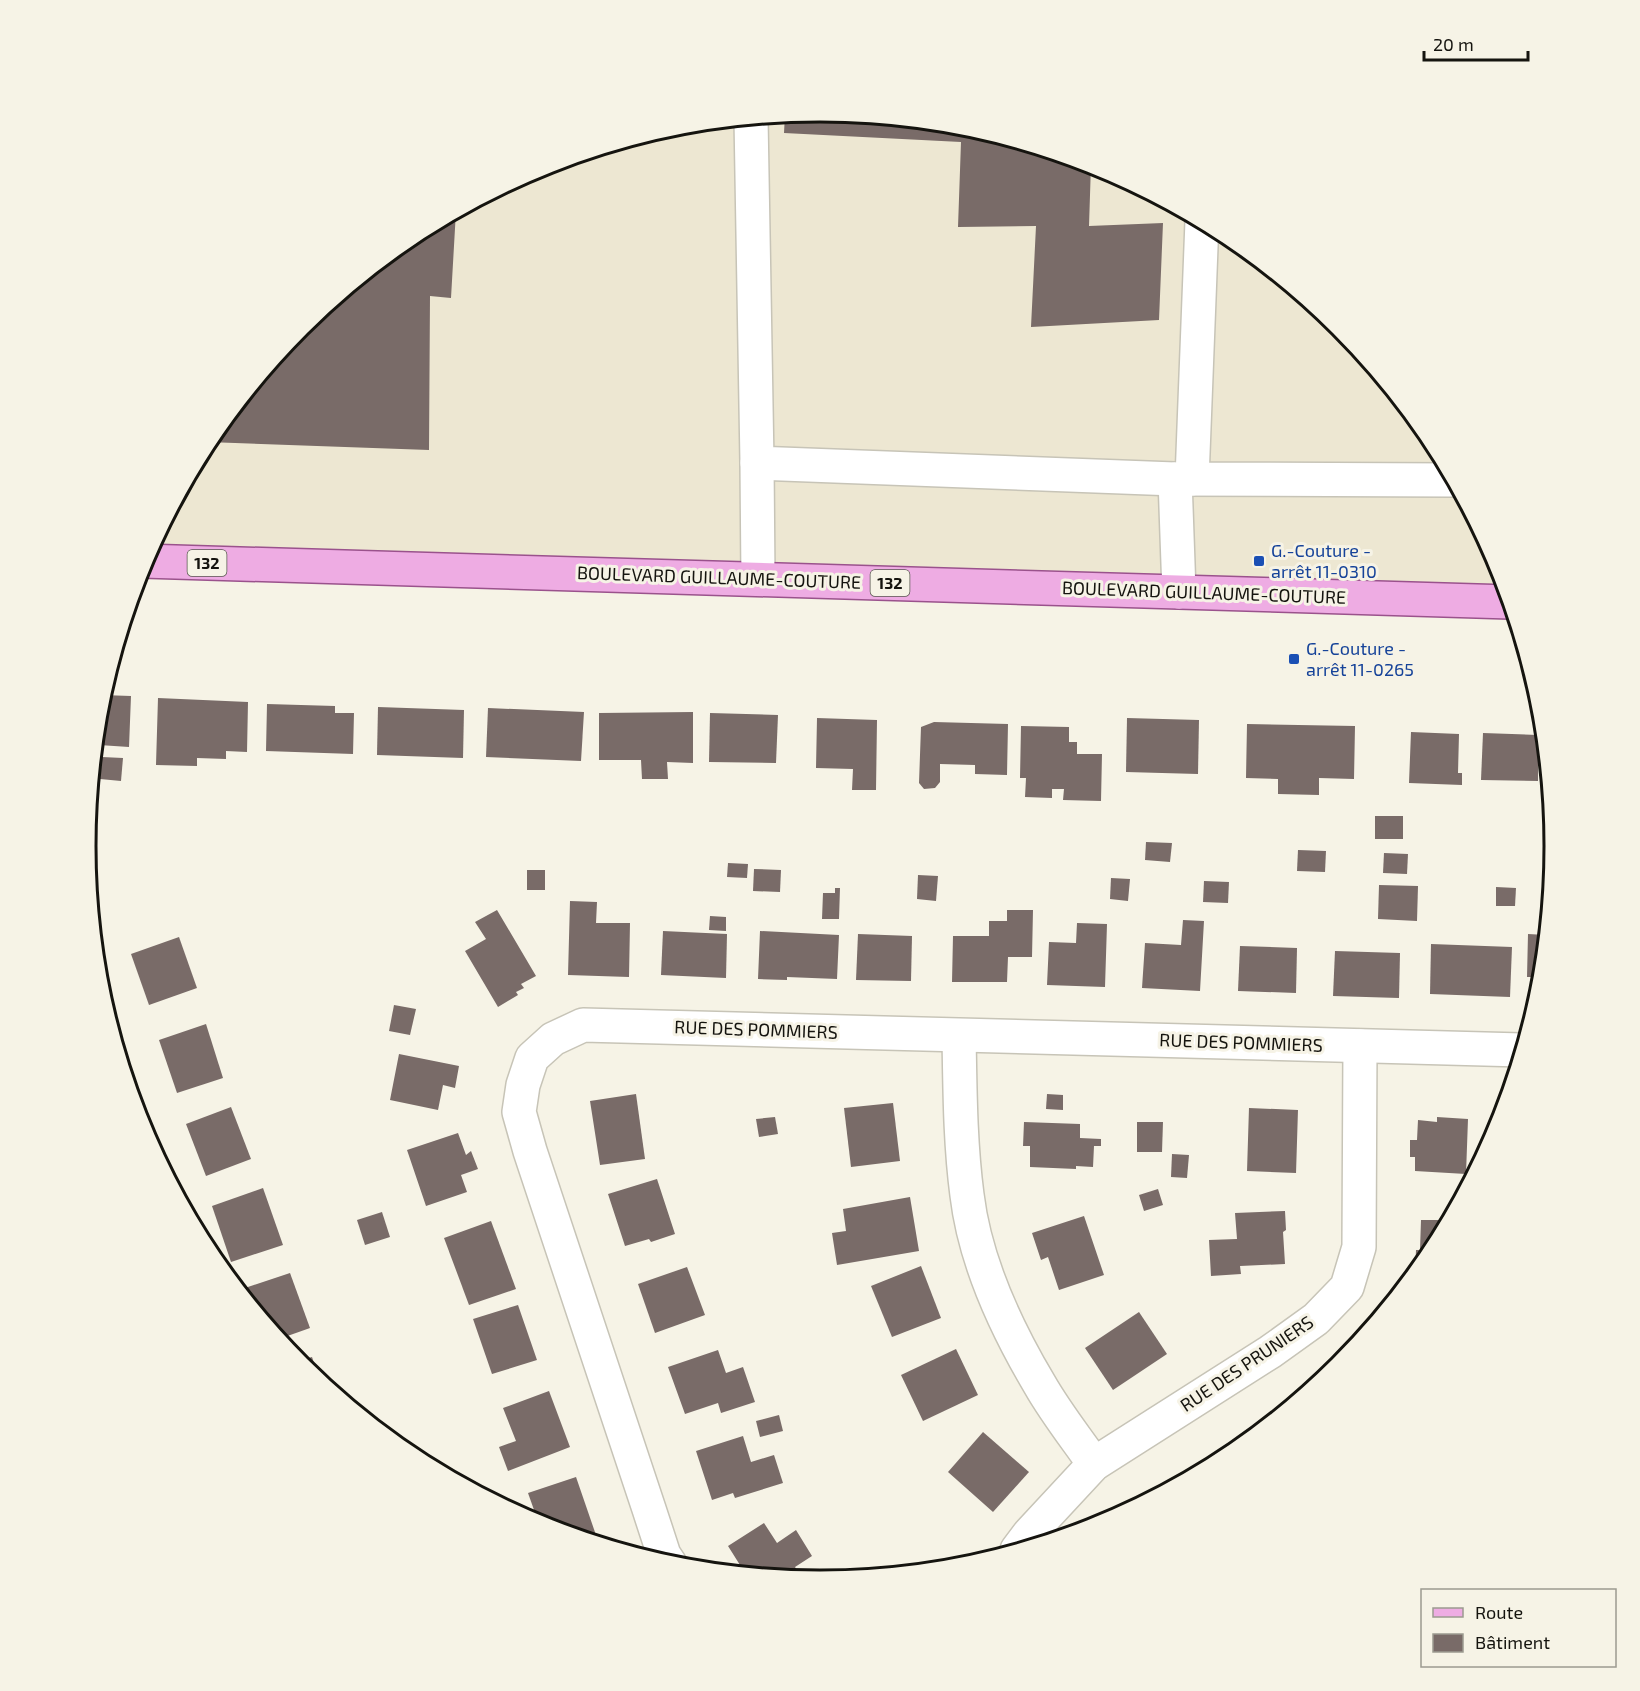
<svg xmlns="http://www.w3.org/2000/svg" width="1640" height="1691" viewBox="0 0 1640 1691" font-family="'Exo 2',sans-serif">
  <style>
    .built { fill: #ede7d2 }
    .building { fill: #796b68 }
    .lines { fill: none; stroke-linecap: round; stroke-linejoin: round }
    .minor-casing { stroke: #c7c4b7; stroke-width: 36 }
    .major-casing { stroke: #9a528c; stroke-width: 36 }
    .minor { stroke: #fff; stroke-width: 33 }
    .major { stroke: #eeace3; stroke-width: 33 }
    .transit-dot { fill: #1a4fb4; stroke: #f6f3e6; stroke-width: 2 }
    .labels { text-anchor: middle; stroke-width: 6; stroke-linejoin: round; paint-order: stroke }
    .shield { fill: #f6f3e6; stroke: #585750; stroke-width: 1.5 }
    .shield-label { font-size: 16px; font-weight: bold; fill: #15140f }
    .transit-label { font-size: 18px; fill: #164399; stroke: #f6f3e6; text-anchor: start }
    .street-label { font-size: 18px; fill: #15140f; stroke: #f6f3e6 }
    .rim { fill: none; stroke: #15140f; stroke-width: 3 }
  </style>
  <rect width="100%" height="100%" fill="#f6f3e6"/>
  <path class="built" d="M820,111L964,125L1101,167L1228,235L1340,326L1431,438L1499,565L1510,602L143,561L209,437L301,326L412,235L539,167L677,125Z"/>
  <g class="building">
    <path d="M820,111L964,125L1091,164L1089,226L1163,223L1159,320L1031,327L1036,226L958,227L961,142L784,133L785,114Z"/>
    <path d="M456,211L451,298L430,296L429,450L207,442L301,326L412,235Z"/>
    <path d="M102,695L131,696L129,747L99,745L98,763L94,762Z"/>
    <path d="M158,698L248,702L247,752L226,751V759L197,758V766L156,765Z"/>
    <path d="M267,704L335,706V713H354L353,754L266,751Z"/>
    <path d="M378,707L464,710L463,758L377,755Z"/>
    <path d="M488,708L584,712L581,761L486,757Z"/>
    <path d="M693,712V763L667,762L668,779H642L641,760H599V713Z"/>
    <path d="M710,713L778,715L776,763L709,762Z"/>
    <path d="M817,718L877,720L876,790H852L853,769L816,768Z"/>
    <path d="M1127,718L1199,720L1198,774L1126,772Z"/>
    <path d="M934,722L1008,724L1007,775L975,774V765L940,764V782L935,788L924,789L919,783L921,727Z"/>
    <path d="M1247,724L1355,726L1354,779L1319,778V795L1278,794V779L1246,778Z"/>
    <path d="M1021,726L1069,727V742H1077V754H1102L1101,801L1063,800L1064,789H1052V798L1025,797L1026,778H1020Z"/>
    <path d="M1411,732L1459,734L1458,773H1462V785L1409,783Z"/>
    <path d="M1483,733L1538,735V781L1481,780Z"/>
    <path d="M102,757L123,758L121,781L100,779Z"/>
    <rect x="1375" y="816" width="28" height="23"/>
    <path d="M1146,842L1172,843L1170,862L1145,860Z"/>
    <path d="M1298,850L1326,851L1325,872L1297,871Z"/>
    <path d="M1384,853L1408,854L1407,874L1383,873Z"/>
    <path d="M728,863L748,864L747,878L727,877Z"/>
    <path d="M754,869L781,870L780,892L753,891Z"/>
    <rect x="527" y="870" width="18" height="20"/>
    <path d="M918,875L938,876L936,901L917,899Z"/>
    <path d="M1111,878L1130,879L1128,901L1110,899Z"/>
    <path d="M1204,881L1229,882L1228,903L1203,902Z"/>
    <path d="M1379,885L1418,886L1417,921L1378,919Z"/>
    <path d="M1496,887L1516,888L1515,906H1496Z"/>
    <path d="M835,888H840L839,919H822L823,893H835Z"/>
    <path d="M570,901L597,902L596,923H630L629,977L568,975Z"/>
    <path d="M497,910L536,976L521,984L524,988L516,992L518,995L498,1007L465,951L486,939L475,922Z"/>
    <path d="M1007,910H1033L1032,957H1008L1007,982H952L953,936H989V921H1007Z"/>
    <path d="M710,916L726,917V931L709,930Z"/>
    <path d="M1183,920L1204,921L1200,991L1142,988L1145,943L1181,945Z"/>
    <path d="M1077,923L1107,924L1105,987L1047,985L1049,942L1076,943Z"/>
    <path d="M663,931L727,934L726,978L661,975Z"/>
    <path d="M760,931L839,935L837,979L787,977V980L758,979Z"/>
    <path d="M858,934L912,936L911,981L856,980Z"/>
    <path d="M1528,934L1546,935L1538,996H1532V977H1527Z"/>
    <path d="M179,937L197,988L149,1005L131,954Z"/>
    <path d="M1431,944L1512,947L1510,997L1430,994Z"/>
    <path d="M1240,946L1297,948L1296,993L1238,991Z"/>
    <path d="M1335,951L1400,953L1399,998L1333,996Z"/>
    <path d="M394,1005L416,1009L410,1035L389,1031Z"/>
    <path d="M206,1024L223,1078L177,1093L159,1040Z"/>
    <path d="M399,1054L459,1066L455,1088L443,1085L438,1110L390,1100Z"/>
    <path d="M636,1094L645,1159L600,1165L590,1101Z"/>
    <path d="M1047,1094L1063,1095V1110L1046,1109Z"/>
    <path d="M893,1103L900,1161L851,1167L844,1108Z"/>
    <path d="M231,1107L251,1159L206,1176L186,1124Z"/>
    <path d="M1249,1108L1298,1110L1296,1173L1247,1171Z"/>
    <path d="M775,1117L778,1134L759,1137L756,1119Z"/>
    <path d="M1437,1117L1468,1119L1466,1174L1415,1171V1157H1410V1140H1417L1418,1120L1437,1122Z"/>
    <path d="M1024,1122L1080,1124V1138L1101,1139V1146H1094L1093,1167L1076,1166V1169L1030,1167V1146H1023Z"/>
    <path d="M1137,1122H1163L1162,1152H1137Z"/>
    <path d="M458,1133L466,1155L471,1151L478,1169L461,1175L467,1192L426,1206L407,1150Z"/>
    <path d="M1172,1154L1189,1155L1187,1178L1171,1177Z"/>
    <path d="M657,1179L675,1234L651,1242L649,1239L625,1246L608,1194Z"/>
    <path d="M263,1188L283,1245L231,1262L212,1206Z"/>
    <path d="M1158,1189L1163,1205L1144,1211L1139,1195Z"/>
    <path d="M910,1197L919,1251L837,1265L832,1233L846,1231L843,1209Z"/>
    <path d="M1285,1211L1286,1230L1283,1232L1285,1264L1240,1266L1241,1274L1211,1276L1209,1240L1237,1239L1235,1213Z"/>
    <path d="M382,1212L390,1237L365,1245L357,1220Z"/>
    <path d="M1084,1216L1104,1275L1059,1290L1048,1257L1041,1260L1032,1233Z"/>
    <path d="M1421,1220H1448L1431,1254L1415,1273L1416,1250H1420Z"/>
    <path d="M491,1221L516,1289L469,1305L444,1238Z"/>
    <path d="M921,1266L941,1318L892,1337L871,1286Z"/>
    <path d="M687,1267L705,1315L655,1333L638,1284Z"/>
    <path d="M290,1273L310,1328L279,1339L239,1290Z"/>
    <path d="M518,1305L537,1360L492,1374L473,1319Z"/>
    <path d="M1139,1312L1167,1354L1113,1390L1085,1348Z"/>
    <path d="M956,1349L978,1395L923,1421L901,1375Z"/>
    <path d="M718,1350L726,1373L743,1367L755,1402L721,1413L718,1403L685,1414L668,1367Z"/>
    <path d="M312,1357L320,1381L298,1361Z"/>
    <path d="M549,1391L570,1447L508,1471L499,1447L516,1441L503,1408Z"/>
    <path d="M779,1415L783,1431L760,1437L756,1421Z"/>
    <path d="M983,1432L1029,1472L993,1512L948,1472Z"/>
    <path d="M743,1436L751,1462L774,1455L783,1483L735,1498L733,1493L712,1500L696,1451Z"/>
    <path d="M1234,1441L1239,1447L1224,1458L1219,1452Z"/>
    <path d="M576,1477L597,1538L591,1540L539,1524L528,1493Z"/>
    <path d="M764,1523L777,1543L796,1530L812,1556L795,1567L802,1578L745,1573L728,1546Z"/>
  </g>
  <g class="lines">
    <g class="minor-casing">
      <g id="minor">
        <path d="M751,118L757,463L1175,479L1453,480"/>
        <path d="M757,463L758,579"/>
        <path d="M1175,479L1179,592"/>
        <path d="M1192,479L1202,221"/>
        <path d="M959,1036C960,1089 960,1142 967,1195C975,1262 1006,1328 1040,1385C1056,1413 1076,1438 1094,1464"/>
        <path d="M1017,1550L1029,1534L1094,1464L1270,1352L1316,1319L1347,1287L1359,1247L1360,1046"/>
        <path d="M670,1564L664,1555L649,1509L530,1151L519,1112L523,1085L532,1058L553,1039L583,1025L1522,1050"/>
      </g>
    </g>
    <g class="major-casing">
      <path id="major" d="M143,561L1510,602"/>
    </g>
    <use href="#minor" class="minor"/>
    <use href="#major" class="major"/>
  </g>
  <g class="transit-dot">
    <rect x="1253" y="555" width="12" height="12" rx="3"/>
    <rect x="1288" y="653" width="12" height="12" rx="3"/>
  </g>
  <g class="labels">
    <g class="shield">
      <rect x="187.5" y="550" width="39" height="26" rx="4.5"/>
      <rect x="870.5" y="570" width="39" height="26" rx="4.5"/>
    </g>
    <g class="shield-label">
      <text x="207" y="569">132</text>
      <text x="890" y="589">132</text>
    </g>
    <g class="transit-label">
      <text x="1271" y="557">G.-Couture -<tspan x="1271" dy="21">arrêt 11-0310</tspan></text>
      <text x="1306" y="655">G.-Couture -<tspan x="1306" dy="21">arrêt 11-0265</tspan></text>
    </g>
    <g class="street-label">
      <text transform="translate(719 578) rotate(2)" y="6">BOULEVARD GUILLAUME-COUTURE</text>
      <text transform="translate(1204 593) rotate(2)" y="6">BOULEVARD GUILLAUME-COUTURE</text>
      <text transform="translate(756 1030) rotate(2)" y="6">RUE DES POMMIERS</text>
      <text transform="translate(1241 1043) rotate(2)" y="6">RUE DES POMMIERS</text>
      <text transform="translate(1247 1364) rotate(-34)" y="6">RUE DES PRUNIERS</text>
    </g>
  </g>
  <path d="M0 0H1640V1691H0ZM96 846a724 724 0 1 1 1448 0a724 724 0 1 1-1448 0Z" fill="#f6f3e6" fill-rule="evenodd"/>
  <path class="rim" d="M96 846a724 724 0 1 1 1448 0a724 724 0 1 1-1448 0Z"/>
  <rect x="1421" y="1589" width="195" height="78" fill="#f6f3e6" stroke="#9c9a90" stroke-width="1.5"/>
  <rect x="1433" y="1608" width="30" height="9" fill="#eeace3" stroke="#9c9a90" stroke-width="1.5"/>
  <text x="1475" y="1619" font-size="18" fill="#15140f">Route</text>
  <rect x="1433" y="1634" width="30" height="18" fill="#796b68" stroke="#9c9a90" stroke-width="1.5"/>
  <text x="1475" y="1649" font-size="18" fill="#15140f">Bâtiment</text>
  <path d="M1424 51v9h104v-9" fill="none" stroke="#15140f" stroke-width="3"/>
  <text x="1433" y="51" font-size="18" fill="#15140f" stroke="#f6f3e6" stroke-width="4.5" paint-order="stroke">20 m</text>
</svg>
